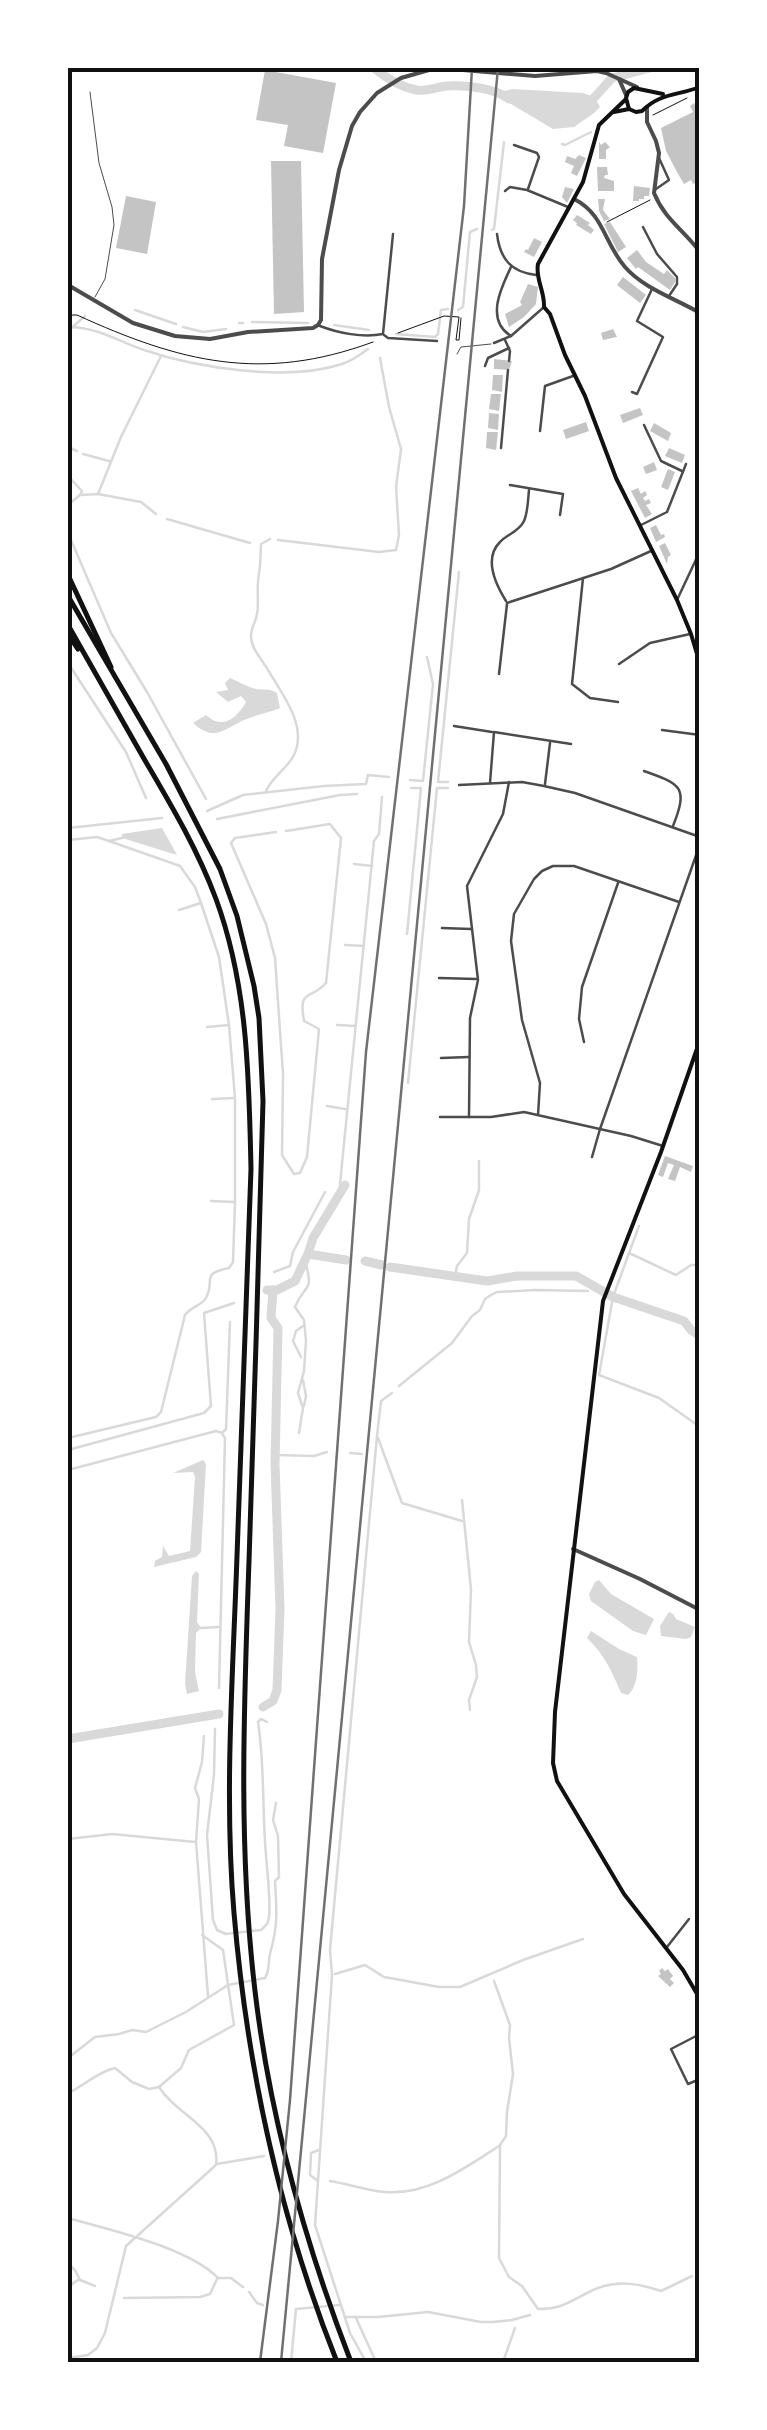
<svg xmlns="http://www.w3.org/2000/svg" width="767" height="2430" viewBox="0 0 767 2430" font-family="'Work Sans',sans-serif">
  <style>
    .water { fill: #d9d9d9 }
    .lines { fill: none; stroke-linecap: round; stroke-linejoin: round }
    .stream { stroke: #d9d9d9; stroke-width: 2.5 }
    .river { stroke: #d9d9d9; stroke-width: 9 }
    .building { fill: #c4c4c4 }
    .path { stroke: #111; stroke-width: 1 }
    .service { stroke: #4c4c4c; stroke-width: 1 }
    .minor { stroke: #4c4c4c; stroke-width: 2.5 }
    .tertiary { stroke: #4c4c4c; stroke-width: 4 }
    .secondary { stroke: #111; stroke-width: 4 }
    .trunk { stroke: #111; stroke-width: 5 }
    .rail { stroke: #707070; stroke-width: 2.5 }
    .neatline { fill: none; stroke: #111; stroke-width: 4 }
  </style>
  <rect width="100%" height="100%" fill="#fff"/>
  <g class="water">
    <path d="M512,89L583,93L594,97L600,107L594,113L574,127L553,129L506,101L502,92Z"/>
    <path d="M230,678C238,681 247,687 256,689C264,690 269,688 277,693L280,708C269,713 258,714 247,719C225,727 216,744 193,723L206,715C223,730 236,719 246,702L241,696L228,702L216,692L228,690L225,683Z"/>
    <path d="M162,828L177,855L122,838V834Z"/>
    <path d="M203,1460L206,1464L201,1552L196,1557L154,1567L155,1561L162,1557L163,1546L169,1556L190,1551L195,1477L193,1472L173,1473Z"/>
    <path d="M196,1571L199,1574L197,1622L201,1628L196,1633L195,1672L199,1691L187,1694L185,1684L192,1576Z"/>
    <path d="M599,1580L611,1594L654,1619L646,1635L633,1631L591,1601L589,1594L595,1582Z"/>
    <path d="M669,1612L673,1614L676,1619L695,1627L691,1637L686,1639L661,1636L660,1626Z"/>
    <path d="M591,1631L619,1649L637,1657C638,1669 638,1686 628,1695L621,1693C612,1671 604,1654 587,1638Z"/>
  </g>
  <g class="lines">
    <g class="stream">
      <path d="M562,144L565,145L591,132"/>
      <path d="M492,230L494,229L504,142"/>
      <path d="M135,310L176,324"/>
      <path d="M458,310L463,307L470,232L477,229"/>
      <path d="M252,322L308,323"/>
      <path d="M239,323H243"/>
      <path d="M334,325L369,330"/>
      <path d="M72,327C98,328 120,342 144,350C197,368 288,382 342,364C352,361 360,355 368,349"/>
      <path d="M183,327L203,332L226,329"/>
      <path d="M68,331L85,316"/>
      <path d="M396,334L435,337L438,334L441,310L448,309"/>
      <path d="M68,447L77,451"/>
      <path d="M83,454L109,461"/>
      <path d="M68,476L82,491L80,495L68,505"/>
      <path d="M98,494L121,437L161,356"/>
      <path d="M80,495L98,494L141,502L156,514"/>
      <path d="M167,519L250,543"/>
      <path d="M68,533L111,633L147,692L206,799"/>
      <path d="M278,540L379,552L396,550L399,535L396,487L401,449L389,407L380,358"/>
      <path d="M68,663L126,752L146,798"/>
      <path d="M410,780L423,781L433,684L427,657"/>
      <path d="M448,782H438L459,572"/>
      <path d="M266,791C272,777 287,769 294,755C308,726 282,694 268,670C262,659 251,649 251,636C251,628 256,621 257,614C259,604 257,593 258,582C260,569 261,558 261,544L270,539"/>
      <path d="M207,811L243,795L324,786L366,784L368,775L389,777"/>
      <path d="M217,819L340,795L357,794"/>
      <path d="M68,828L162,818"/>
      <path d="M276,832L235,838L231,843L266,924L275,958L283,1074L282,1155L294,1174L300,1173L307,1157L319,1029L304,1021C298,988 310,1001 326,983L341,838L330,824L286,831"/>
      <path d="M68,840L97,837L109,841L122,838"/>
      <path d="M109,841L180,866L195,887L201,903L179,910"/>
      <path d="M354,864L372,866"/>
      <path d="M407,934L421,788H411"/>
      <path d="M345,945L364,946"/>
      <path d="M337,1025L355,1026"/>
      <path d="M207,1027L229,1025"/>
      <path d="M408,1083L437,788H448"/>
      <path d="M212,1099L235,1098"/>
      <path d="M327,1106L345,1109"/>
      <path d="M339,1194L374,841L379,834L382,797"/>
      <path d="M211,1201L235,1202"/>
      <path d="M629,1253L639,1226"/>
      <path d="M700,1265H691L676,1275L629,1253L613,1297L599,1375L659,1398L700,1427"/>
      <path d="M274,1272L290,1266L293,1252L325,1192"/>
      <path d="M455,1276L457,1266L467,1253L469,1219L479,1190V1161"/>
      <path d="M301,1357L293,1341L296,1331L303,1326"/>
      <path d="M303,1380L306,1396L304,1406"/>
      <path d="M399,1386L452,1343L472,1316L480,1310L485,1299L491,1295L497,1292L536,1290L588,1291"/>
      <path d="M299,1433L303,1408L298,1393L304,1371L306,1341L304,1320L295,1307C306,1281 314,1295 305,1260"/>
      <path d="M68,1438L156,1417L161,1412L185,1315C191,1307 202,1305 206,1298C216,1280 199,1274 229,1268L233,1262L235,1202V1098L229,1025L219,957L201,903"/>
      <path d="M378,1438L402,1503L462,1521"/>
      <path d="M68,1450L204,1413L211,1406L204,1313L234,1303"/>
      <path d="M350,1453L362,1454"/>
      <path d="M276,1455L314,1456L327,1452"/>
      <path d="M68,1470L216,1431L222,1433L226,1429L230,1322"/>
      <path d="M462,1500L471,1589L469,1642L476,1665L477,1677L469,1700L470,1710"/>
      <path d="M201,1628L219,1627"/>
      <path d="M219,1688L225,1438L223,1435"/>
      <path d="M215,1729L214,1775L207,1835L213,1920L217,1930L226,1934L261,1930C266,1925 268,1925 269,1917C271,1900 267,1872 266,1855C262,1811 265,1766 258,1722L261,1719L267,1722"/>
      <path d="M204,1736L202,1762L195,1788L199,1799L196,1842L208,1996"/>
      <path d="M68,1839L112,1834L195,1842"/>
      <path d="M335,1974L365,1965L384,1977L439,1987H460L523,1960L583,1939"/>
      <path d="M494,1981L510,2025L509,2038L513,2074L507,2112L506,2136L500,2145L499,2258L509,2277L522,2286L538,2309C567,2309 573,2298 598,2288C621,2280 640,2284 661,2291L692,2276"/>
      <path d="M68,2058L95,2037L119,2034L132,2030L146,2032L186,2012L228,1985L265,1978C270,1969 268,1963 270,1954C278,1925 277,1912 275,1881L279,1877L278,1836L273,1820L276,1803"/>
      <path d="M68,2093C84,2086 97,2072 115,2068L132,2082L149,2089L159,2087L181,2068L189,2050L234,2025L223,1950L202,1935"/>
      <path d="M217,2164L264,2156"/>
      <path d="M318,2181L310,2175L311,2153L319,2150"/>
      <path d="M330,2181C348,2184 366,2190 384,2192C427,2196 465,2168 499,2146"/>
      <path d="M68,2218C109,2230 188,2247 218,2278H231L243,2287"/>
      <path d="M68,2264L75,2270L80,2280L95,2286"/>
      <path d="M68,2287L78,2280"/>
      <path d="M249,2292L257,2303L263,2305"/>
      <path d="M124,2298L200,2297L210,2294L217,2279"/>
      <path d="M345,2317H378L428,2312L481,2322H493L512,2320L530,2315"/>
      <path d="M356,2318L376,2362"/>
      <path d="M68,2358L88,2355L97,2348L105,2333L126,2246L216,2165C221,2127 178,2117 159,2087"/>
      <path d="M147,2362H158"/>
      <path d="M291,2362L296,2309L339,2305"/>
      <path d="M366,2362L350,2333L315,2225L332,1975L330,1950L377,1436L381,1401L392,1393"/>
      <path d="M503,2362L515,2328"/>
    </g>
    <g class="river">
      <path d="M374,68C385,77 401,87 416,90C427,92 436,87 447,86C466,85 495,88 509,99"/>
      <path d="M584,102L592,100L612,78L650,68"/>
      <path d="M308,1254L346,1260"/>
      <path d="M365,1261L382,1265"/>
      <path d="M390,1267L487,1281L517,1276H576L613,1297L684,1321L691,1330L700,1336"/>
      <path d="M267,1290H277L295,1281L308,1254L313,1238L345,1185"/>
      <path d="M263,1707L273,1701L277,1690L280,1609L275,1464L278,1328L271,1318L273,1290"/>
      <path d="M68,1739L219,1714"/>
    </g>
  </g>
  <g class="building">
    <path d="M265,70L336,83L323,153L284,146L288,125L256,120Z"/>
    <path d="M694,103L697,109L700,108V181L693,184L691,180L684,184L677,172L666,151L661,128L693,112L690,106Z"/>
    <path d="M599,142L601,145L605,142L610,147L606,150V159H599Z"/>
    <path d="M579,155L586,158L577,176L571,173L574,166L565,162L567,156L575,159Z"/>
    <path d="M271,161H301L304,312L274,314Z"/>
    <path d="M597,167H607L608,175H605L604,178L614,181V191H598Z"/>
    <path d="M634,186L650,188L649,196H644V199H639V201H633Z"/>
    <path d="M565,187L574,189L567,203L562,197Z"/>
    <path d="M126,196L156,202L147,254L116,248Z"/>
    <path d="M598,199H605L603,210L610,219L604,221L599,211Z"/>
    <path d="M577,215L590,223L588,225L594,230L591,234L576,225L577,223L573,220Z"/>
    <path d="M610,222L626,247L618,252L604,224Z"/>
    <path d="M534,238L542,242L534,257L524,252L526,249L528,250Z"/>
    <path d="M637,250L646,262L664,274L667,270L675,278V282L670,290L638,267L636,269L627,258Z"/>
    <path d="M623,277L646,295L640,303L617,285Z"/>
    <path d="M528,284L538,287L536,304L524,317L509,327L505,314L522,305L520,302Z"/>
    <path d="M613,329L617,337L603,340L601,333Z"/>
    <path d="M494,359L512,361L509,370L494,369Z"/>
    <path d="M493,375H503L502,392L492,390Z"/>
    <path d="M491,394H501L499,411L489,409Z"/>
    <path d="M640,408L643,415L623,423L620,415Z"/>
    <path d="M489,413L499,414L498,430L488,428Z"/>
    <path d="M586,422L589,431L566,439L563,430Z"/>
    <path d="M654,423L671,433L668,441L650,431Z"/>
    <path d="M487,432H498L496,450L486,448Z"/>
    <path d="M669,448L685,455L682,463L665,456Z"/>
    <path d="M654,462L657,470L646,474L643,467Z"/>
    <path d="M668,469L675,472L668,490L661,487Z"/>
    <path d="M638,488L641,494L645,491L647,495L643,498L645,501L649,499L651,503L646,505L652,514L645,518L631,491Z"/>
    <path d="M656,525L661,535L664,534L665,537L656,542L650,528Z"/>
    <path d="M665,543L671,555L668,557L667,564L659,546Z"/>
    <path d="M665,1156L693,1166L691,1172L680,1167L675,1181L668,1179L674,1165L668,1163L663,1177L658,1175Z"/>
    <path d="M662,1968L665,1971L668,1969L673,1976L670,1979L674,1983L670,1987L658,1976L661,1974L659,1971Z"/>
  </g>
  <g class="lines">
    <g class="path">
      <path d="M653,115L687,98"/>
      <path d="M607,222L650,200"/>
      <path d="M68,315H77C180,362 262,383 373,342"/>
      <path d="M398,333L444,316L459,317L456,340H459L461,318"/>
    </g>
    <g class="service">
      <path d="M90,92L99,163L112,207L114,225L105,279L95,297"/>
      <path d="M457,354L461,347L491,344"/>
    </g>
    <g class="minor">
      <path d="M514,145L537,153L539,157L528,189"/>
      <path d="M656,189L669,180L659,158"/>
      <path d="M505,191L510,187L527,190L568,207"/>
      <path d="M643,227L657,254L677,277V284L669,296"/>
      <path d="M497,234C500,259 511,272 536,275"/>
      <path d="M320,326C338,333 363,338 383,334L393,234"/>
      <path d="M384,335L388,338L437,341"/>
      <path d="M511,336C485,320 501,288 511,267"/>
      <path d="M505,340L510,351L509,361"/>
      <path d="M494,343L511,336L544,307"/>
      <path d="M485,366L488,358L509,348"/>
      <path d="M632,392L637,394L663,337L637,321L652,289"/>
      <path d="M644,425L661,461L682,471"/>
      <path d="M540,431L545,386L573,376"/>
      <path d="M501,448L508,370"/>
      <path d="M510,485L563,494L560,515"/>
      <path d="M641,525L667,512L686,464"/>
      <path d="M583,578L572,684L590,698L618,702"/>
      <path d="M677,600L700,551"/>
      <path d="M506,601C496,585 483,559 500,542C507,534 519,532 524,521C528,512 528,499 529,490"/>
      <path d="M507,603L611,569L651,551"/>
      <path d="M619,664L650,643L690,634"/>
      <path d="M499,674L507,604"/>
      <path d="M454,726L492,732"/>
      <path d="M662,730L700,735"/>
      <path d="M644,771C680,784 689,786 673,826"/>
      <path d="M490,783L494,732L571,744"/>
      <path d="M545,784L550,743"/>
      <path d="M459,785L522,782L544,786L575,793L700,837"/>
      <path d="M442,928L471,929"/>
      <path d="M439,978L476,979"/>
      <path d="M584,1042L579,1019L582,987L618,883"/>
      <path d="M441,1058L469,1057"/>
      <path d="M538,1115L540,1083L522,1020L511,941L514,914L534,879L542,871L553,866H574L679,902"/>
      <path d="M440,1117H491L524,1112L631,1136L663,1146"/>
      <path d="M469,1117L470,1018L478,980L467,886L503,814L509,782"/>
      <path d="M592,1157L600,1129L700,844"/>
      <path d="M667,1947L689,1919"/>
      <path d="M700,2034L671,2049L688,2084L700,2079"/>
    </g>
    <g class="tertiary">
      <path d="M619,79L626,95"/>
      <path d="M647,107V122L656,141L659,153L654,193C665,220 684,230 700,252"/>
      <path d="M574,199C604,214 604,243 625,267C643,288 676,299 700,313"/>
      <path d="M68,285L133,323L175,336L210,339L248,332L313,328L318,325L321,320L322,259L339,170L352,126L360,112L377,93L401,78L429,70L451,69L535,76L597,71L606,73L637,87"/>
      <path d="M573,1549L640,1579L700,1610"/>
    </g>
    <g class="secondary">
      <path d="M625,100L599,125L583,182L538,264C535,278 545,292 544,307L550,314L565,355L585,396L616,478L677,600L691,634L700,664"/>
      <path d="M629,109L626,98L628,92L634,88L663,94"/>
      <path d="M614,112L629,109L636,112L642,111C660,93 676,96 700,87"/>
      <path d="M700,1040L661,1152L603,1301L555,1712L553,1763L557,1781L624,1894L683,1970L700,1999"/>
    </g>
    <g class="trunk">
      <path d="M68,575L111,667"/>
      <path d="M68,596L166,764L220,869L237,916L254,986L259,1018L263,1101C259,1254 254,1408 249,1561C244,1705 238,1848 255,1991C270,2118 305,2243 351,2362"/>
      <path d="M68,625C93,669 118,713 143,757C170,803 197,848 216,899C248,986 249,1078 251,1169C246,1298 241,1427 237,1556C233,1673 224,1796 234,1913C247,2066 280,2219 337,2362"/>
      <path d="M68,634L78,649"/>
    </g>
    <g class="rail">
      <path d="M260,2362L278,2221L290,2100L366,1052L464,206L472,68"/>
      <path d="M281,2362L498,68"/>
    </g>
  </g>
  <rect width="767" height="2430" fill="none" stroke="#ffffff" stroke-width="140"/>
  <rect x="70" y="70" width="627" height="2290" class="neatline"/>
</svg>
